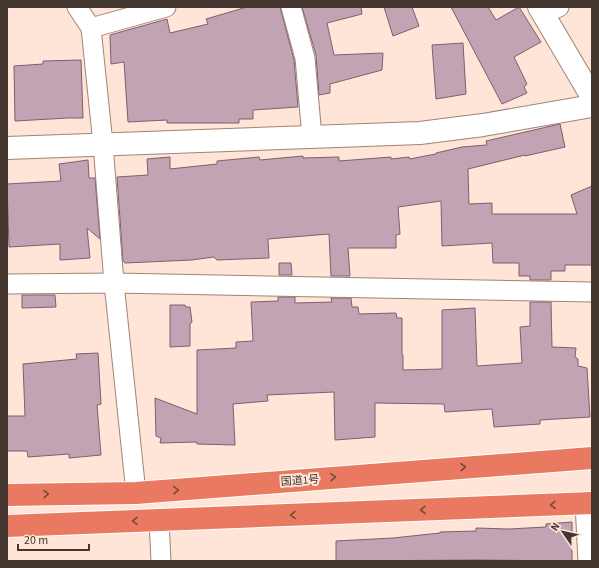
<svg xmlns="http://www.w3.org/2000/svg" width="599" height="568" viewBox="0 0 599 568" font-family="'Source Sans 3','Noto Sans JP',sans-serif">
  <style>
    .building { fill: #c2a3b3; stroke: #7c606e }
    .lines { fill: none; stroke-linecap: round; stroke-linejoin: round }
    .street-casing { stroke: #a08474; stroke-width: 21 }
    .secondary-casing { stroke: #a08474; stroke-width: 24 }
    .highway-casing { stroke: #fff; stroke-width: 24 }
    .street { stroke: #fff; stroke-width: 19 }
    .secondary { stroke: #fff; stroke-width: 22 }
    .highway { stroke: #ea7961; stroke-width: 22 }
    .oneway { stroke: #754a3e }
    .labels { text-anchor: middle; stroke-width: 4; stroke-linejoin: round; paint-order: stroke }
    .street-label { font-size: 11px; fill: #43362f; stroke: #fee5d7 }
  </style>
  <rect width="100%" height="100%" fill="#fee5d7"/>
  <g class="building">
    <path d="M247,7H280L294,60L298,107L253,110V119H239V123H167V120L128,122L124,62L111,64L110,35L167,19L170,33L208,24L206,19Z"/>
    <path d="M302,7H361L362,14L327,23L334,55L383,53L382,70L330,84V93L319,95L316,55Z"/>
    <path d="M384,7H412L419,26L393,36Z"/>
    <path d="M451,7H488L496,20L519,7L541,42L514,57L527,84L524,87L527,93L502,104Z"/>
    <path d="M463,43L466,94L436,99L432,45Z"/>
    <path d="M81,60L83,118H68L15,121L14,66L43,64V61Z"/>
    <path d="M560,124L565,147L525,156V155L468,169L469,204L492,203V214H577L571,195L592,186V265H565V271H551V280H530V276H519V263H493L492,243L442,246L441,201L398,207L400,234L396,235V248H348L350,276H331L329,234L268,239L269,258L217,260L214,257L192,260L125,263L123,261L117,177L148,175L147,159L170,157V169L217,164V161L259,157L260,160L303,156V158L339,157V161L391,157V159L409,157L410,159L425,156L436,154V153L462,147L487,145L486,141Z"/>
    <path d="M88,160L89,178H95L100,239L87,228L90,258L60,260V244L9,247L7,184L61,181L59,164Z"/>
    <path d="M279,263H291L292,275H279Z"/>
    <path d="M22,295H55L56,307L22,308Z"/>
    <path d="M278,297H295V303L332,302L331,298H351L352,307H358L359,314L396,313L397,318H402V355H403V370L442,369V310L475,308L477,366L522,363L520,327L530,326V302H551L552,347L576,348L575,357L578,359V366L587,368L590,417L540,420V424L494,427L492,409L445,412L444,404L375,403V437L335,440L334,392L267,395L268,401L233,404L235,445L197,444V442L160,443L161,438L156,436L155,398L197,414V350L236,348V342L253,341L251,302L278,301Z"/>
    <path d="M170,305H185L186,307H190L192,322L190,324V346L170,347Z"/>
    <path d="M98,353L101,404L97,405L101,455L69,458V454L28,457L27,451H7V416H25L23,364L77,359L76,354Z"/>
    <path d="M572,522V561L477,560L336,561V541L393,538L440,533V532L476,531V528L509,529L546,527V524Z"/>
  </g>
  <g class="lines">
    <g class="street-casing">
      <g id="street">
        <path d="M77,7L91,28L103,144L114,283L136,493"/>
        <path d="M291,7L305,58L312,137"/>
        <path d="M543,14L559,7"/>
        <path d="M91,28L166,7"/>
        <path d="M7,284L114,283L592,292"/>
        <path d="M585,503L588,561"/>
        <path d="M159,520L161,561"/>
      </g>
    </g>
    <g class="secondary-casing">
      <g id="secondary">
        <path d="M539,7L592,97"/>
        <path d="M7,148L420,133L483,125L592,106"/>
      </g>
    </g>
    <g class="highway-casing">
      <g id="highway">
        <path d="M7,495L136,493L592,458"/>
        <path d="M7,526L592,503"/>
      </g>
    </g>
    <use href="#street" class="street"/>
    <use href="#secondary" class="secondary"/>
    <use href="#highway" class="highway"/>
  </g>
  <defs><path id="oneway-chevron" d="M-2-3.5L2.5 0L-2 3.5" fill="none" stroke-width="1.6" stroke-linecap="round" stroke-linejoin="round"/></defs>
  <g class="oneway">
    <use href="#oneway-chevron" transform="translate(463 467) rotate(-4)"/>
    <use href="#oneway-chevron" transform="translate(333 477) rotate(-4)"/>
    <use href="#oneway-chevron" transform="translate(176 490) rotate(-4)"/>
    <use href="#oneway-chevron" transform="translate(46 494) rotate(-1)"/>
    <use href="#oneway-chevron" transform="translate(553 505) rotate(178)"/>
    <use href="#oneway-chevron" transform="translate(423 510) rotate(178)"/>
    <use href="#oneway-chevron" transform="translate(293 515) rotate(178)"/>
    <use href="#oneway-chevron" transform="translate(135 521) rotate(178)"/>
  </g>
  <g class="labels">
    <g class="street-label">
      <text transform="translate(300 480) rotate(-4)" y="4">国道1号</text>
    </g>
  </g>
  <rect width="599" height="568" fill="none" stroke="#43362f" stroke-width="16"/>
  <g transform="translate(563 532) rotate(304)" stroke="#fee5d7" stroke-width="3" paint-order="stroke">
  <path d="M0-3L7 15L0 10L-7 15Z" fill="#43362f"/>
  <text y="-6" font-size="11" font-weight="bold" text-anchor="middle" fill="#43362f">N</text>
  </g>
  <path d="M18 544v6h71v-6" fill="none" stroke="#43362f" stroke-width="2"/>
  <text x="24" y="544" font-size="12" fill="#43362f" stroke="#fee5d7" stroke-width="3" paint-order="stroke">20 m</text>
</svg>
